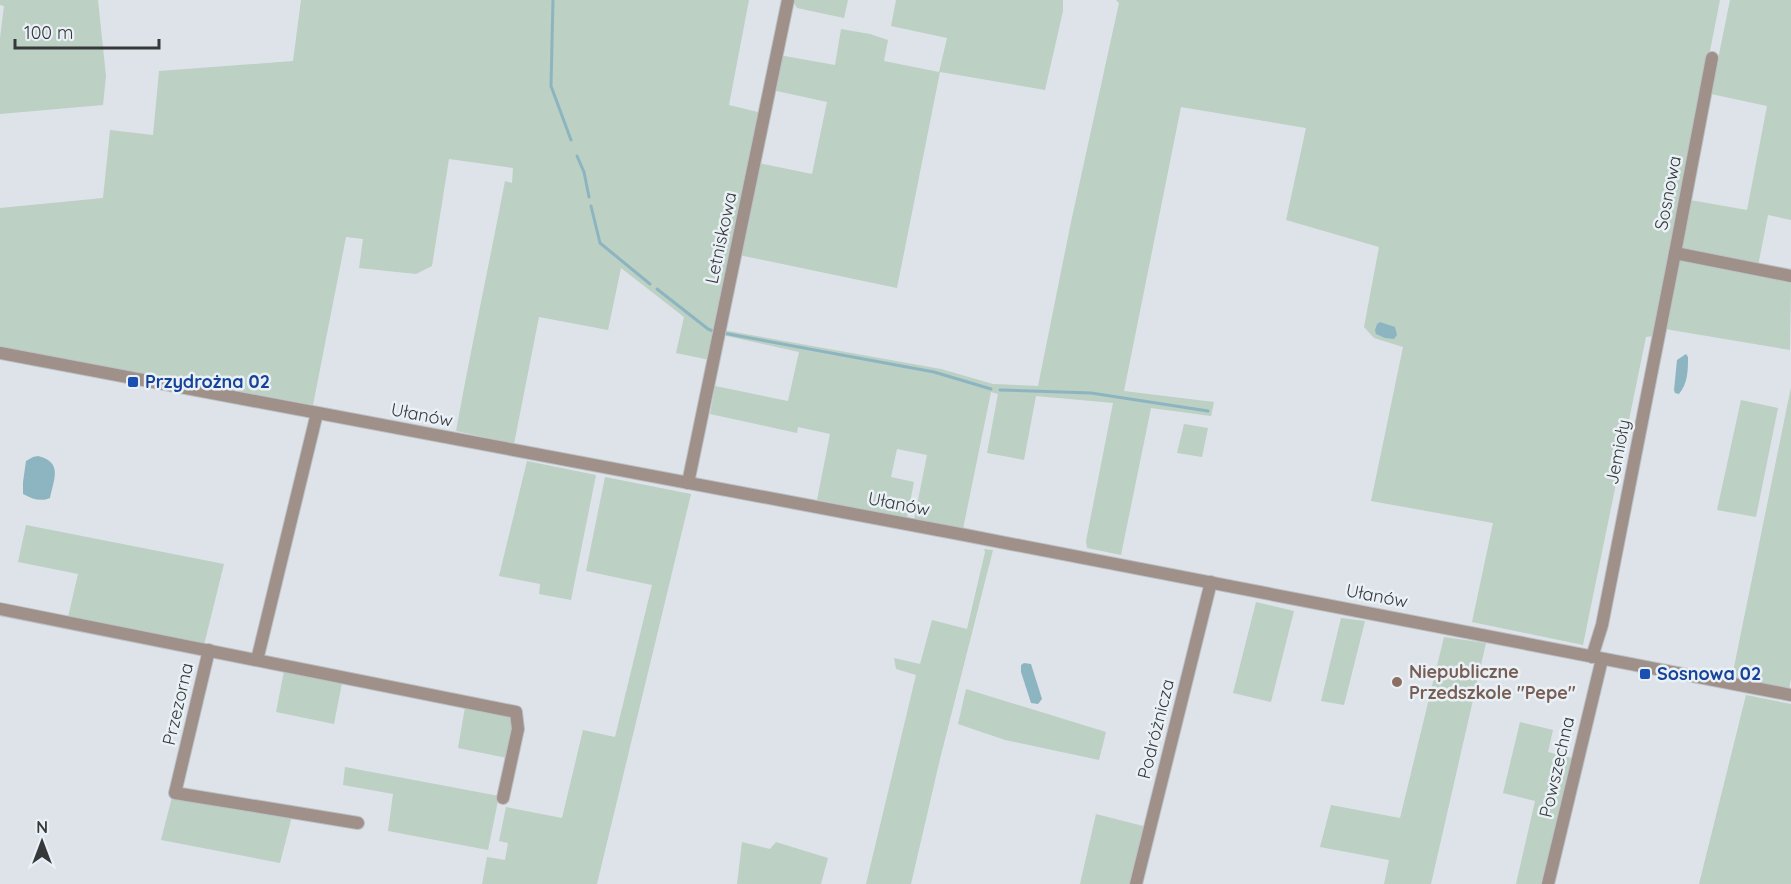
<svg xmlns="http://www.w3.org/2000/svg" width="1791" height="884" viewBox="0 0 1791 884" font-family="Quicksand,sans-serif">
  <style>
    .green { fill: #bcd0c3 }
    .water { fill: #8db5c1 }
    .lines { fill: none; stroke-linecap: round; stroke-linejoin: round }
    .stream { stroke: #8db5c1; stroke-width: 3 }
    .minor-casing { stroke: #bcc1c6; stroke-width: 14 }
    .minor { stroke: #9f9089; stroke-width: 12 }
    .transit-dot { fill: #1a4fb4; stroke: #eaf1f6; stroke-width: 2 }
    .education-dot { fill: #8d6e63; stroke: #eaf1f6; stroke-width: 2 }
    .labels { text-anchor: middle; stroke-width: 5; stroke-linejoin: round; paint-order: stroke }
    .street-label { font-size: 18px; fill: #36383a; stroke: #eaf1f6 }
    .transit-label { font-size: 18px; font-weight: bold; fill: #164399; stroke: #eaf1f6; text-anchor: start }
    .education-label { font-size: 18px; font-weight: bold; fill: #785e54; stroke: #eaf1f6; text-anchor: start }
  </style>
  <rect width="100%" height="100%" fill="#dde3e9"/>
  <g class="green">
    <path d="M0,0H98L106,76L103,105L0,114V38L4,6L0,5Z"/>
    <path d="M301,0H749L729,105L762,113L710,360L676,353L684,317L621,268L608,330L539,317L514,444L456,431C471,348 489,265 505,181L512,183L513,168L449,159L432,266L416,274L359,268L363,239L346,237L313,405L0,347V208L103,198L110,130L153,135L159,71L293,61Z"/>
    <path d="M792,0H848L844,18L797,8Z"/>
    <path d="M896,0H1063V11L1045,90L940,72L897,288L739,255L758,163L812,174L827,102L772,90L779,55L835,65L841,29L870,34L888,40L884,61L939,72L947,38L891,26Z"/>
    <path d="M1116,0H1720L1654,336L1646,337L1583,645L1472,622L1493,523L1371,501L1403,347L1374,338L1364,327L1379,247L1286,220L1306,128L1181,107L1124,391L1214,402L1211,416L1151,408L1121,555L1087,548L1086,541L1113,403L1036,396L1024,460L987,453L998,394L991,392L963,529L914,520L927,455L897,449L891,477L914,482L907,518L817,500L830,434L798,427L797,433L710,414L715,386L788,401L799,352L722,335L723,330L941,369L993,384L1038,386L1071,222L1119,3Z"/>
    <path d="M1730,0H1791V220L1768,215L1758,266L1679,251L1690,200L1747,210L1767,106L1711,94Z"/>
    <path d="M1678,260L1791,281L1790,350L1665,329Z"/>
    <path d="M1791,387V679L1789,689L1734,679L1732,677Z"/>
    <path d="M1741,400L1778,408L1756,517L1717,510Z"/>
    <path d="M1184,424L1208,428L1202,457L1177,453Z"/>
    <path d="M527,461L596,475L571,600L539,594L540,584L499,576Z"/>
    <path d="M605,477L691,494L597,884H482L487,857L505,860L508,843L499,841L506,807L562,818L583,730L615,737L652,585L586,571Z"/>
    <path d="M26,525L224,564L204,645L68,617L78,574L18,562Z"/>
    <path d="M984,549L993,550L940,759L911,884H866L916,675L896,669L894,658L920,664L932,620L967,629L985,552Z"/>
    <path d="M1256,602L1294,611L1271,702L1233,693Z"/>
    <path d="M1341,618L1365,621L1344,705L1321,701Z"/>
    <path d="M1444,637L1486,643L1431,884H1384L1389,860L1320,847L1331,805L1400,818Z"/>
    <path d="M284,671L342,683L334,724L276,712Z"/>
    <path d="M966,689L1106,732L1099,760L1005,740L958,724Z"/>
    <path d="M1746,695L1791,704V884H1699Z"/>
    <path d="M465,707L511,716L514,722L507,758L458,748Z"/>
    <path d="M1520,722L1553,730L1548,752L1572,758L1541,884H1516L1535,801L1503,793Z"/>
    <path d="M345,767L499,796L488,850L388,831L393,794L343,785Z"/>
    <path d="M172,797L292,816L280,863L161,840Z"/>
    <path d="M1096,814L1147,827L1133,884H1080Z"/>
    <path d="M742,842L770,849L776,842L828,858L821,884H737Z"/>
  </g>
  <g class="water">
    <path d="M1380,322L1395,327L1397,335L1394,339L1385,338L1376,334L1375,330L1377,324Z"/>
    <path d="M1686,354L1688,357C1688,370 1688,383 1679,394L1675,393L1674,390L1677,360Z"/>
    <path d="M38,456C63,462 54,479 50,498C41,502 32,499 23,494V482L26,461L33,457Z"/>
    <path d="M1024,663L1031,664L1042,699L1038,704L1031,703L1021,672V665Z"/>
  </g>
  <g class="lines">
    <g class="stream">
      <path d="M553,0L551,86L571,140"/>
      <path d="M577,156L584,172L589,197"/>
      <path d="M591,206L600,243L650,284"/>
      <path d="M657,289L708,329L715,332"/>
      <path d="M723,333L934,372L991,389"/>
      <path d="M1000,390L1091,393L1208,411"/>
    </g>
    <g class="minor-casing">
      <g id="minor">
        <path d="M1712,58L1675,253L1791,276"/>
        <path d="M0,353L965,535L1791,695"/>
        <path d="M688,483L788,0"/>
        <path d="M0,609L516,712L518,729L503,798"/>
        <path d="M209,650L175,793L358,823"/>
        <path d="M1592,657L1602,625L1675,253"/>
        <path d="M257,660L317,413"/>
        <path d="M1136,884L1211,582"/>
        <path d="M1548,884L1602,659"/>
      </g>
    </g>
    <use href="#minor" class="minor"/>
  </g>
  <g class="transit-dot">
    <rect x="127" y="376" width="12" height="12" rx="3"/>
    <rect x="1639" y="668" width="12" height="12" rx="3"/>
  </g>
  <circle class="education-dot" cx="1397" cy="682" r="6"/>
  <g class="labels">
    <g class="street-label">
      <text transform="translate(1668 193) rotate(-79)" y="6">Sosnowa</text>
      <text transform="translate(721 238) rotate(-78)" y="6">Letniskowa</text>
      <text transform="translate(422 415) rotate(11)" y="6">Ułanów</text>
      <text transform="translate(1618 452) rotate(-79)" y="6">Jemioły</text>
      <text transform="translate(899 504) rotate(11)" y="6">Ułanów</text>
      <text transform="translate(1377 596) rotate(11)" y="6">Ułanów</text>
      <text transform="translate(178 704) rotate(-77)" y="6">Przezorna</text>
      <text transform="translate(1156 729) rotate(-76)" y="6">Podróżnicza</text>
      <text transform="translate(1557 767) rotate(-77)" y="6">Powszechna</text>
    </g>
    <g class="transit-label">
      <text x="145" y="388">Przydrożna 02</text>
      <text x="1657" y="680">Sosnowa 02</text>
    </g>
    <g class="education-label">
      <text x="1409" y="678">Niepubliczne<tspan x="1409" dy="21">Przedszkole "Pepe"</tspan></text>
    </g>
  </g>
  <g transform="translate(42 842)" stroke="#eaf1f6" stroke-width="4.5" paint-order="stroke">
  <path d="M0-4.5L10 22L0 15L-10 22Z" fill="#36383a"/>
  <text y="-9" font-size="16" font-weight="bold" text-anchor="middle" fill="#36383a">N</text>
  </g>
  <path d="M15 39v9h144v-9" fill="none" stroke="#36383a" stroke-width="3"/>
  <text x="24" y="39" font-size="18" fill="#36383a" stroke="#eaf1f6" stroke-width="4.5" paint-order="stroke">100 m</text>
</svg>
